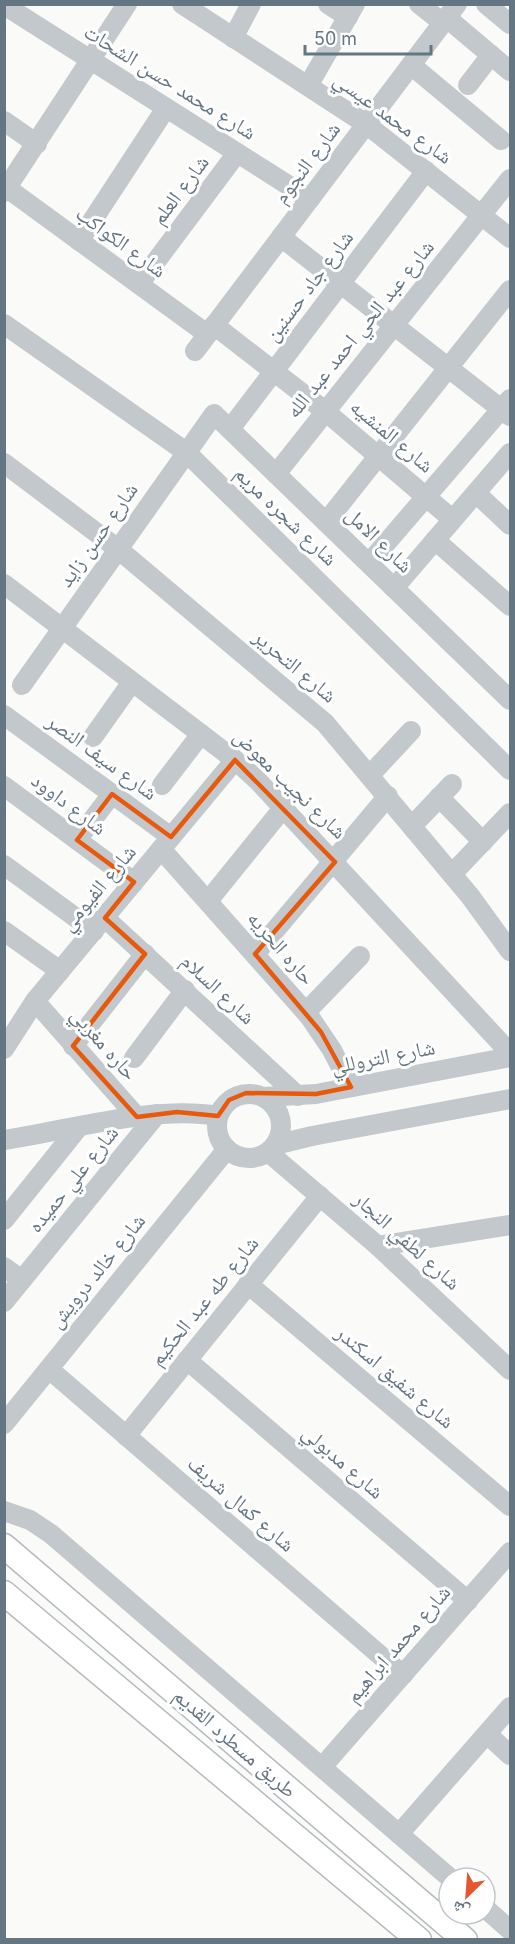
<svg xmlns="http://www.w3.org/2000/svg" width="515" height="1944" viewBox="0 0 515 1944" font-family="Inter,'Noto Naskh Arabic',sans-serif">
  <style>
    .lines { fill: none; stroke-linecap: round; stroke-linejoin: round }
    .major-casing { stroke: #b5babe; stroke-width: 27 }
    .minor { stroke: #c3c8cc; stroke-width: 20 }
    .major { stroke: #fff; stroke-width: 24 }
    .marked { fill: none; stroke: #e8590c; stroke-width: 4.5; stroke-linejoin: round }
    .labels { text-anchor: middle; stroke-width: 6; stroke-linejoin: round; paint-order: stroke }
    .street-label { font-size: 21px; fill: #657683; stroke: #fff }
  </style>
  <rect width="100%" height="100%" fill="#fafaf8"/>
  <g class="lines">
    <g class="major-casing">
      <g id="major">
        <path d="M4,1546L465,1940"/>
        <path d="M4,1593L419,1940"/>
      </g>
    </g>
    <g class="minor">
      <path d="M182,4L366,124L510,238"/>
      <path d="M328,4L348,17"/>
      <path d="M419,4L443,23"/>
      <path d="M486,4L510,24"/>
      <path d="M4,5L310,199"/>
      <path d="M447,18L510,71"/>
      <path d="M233,38L251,4"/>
      <path d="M411,65L501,140"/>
      <path d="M468,85L491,55"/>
      <path d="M308,86L355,4"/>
      <path d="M4,121L37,144"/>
      <path d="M7,188L207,334"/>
      <path d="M4,192L127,4"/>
      <path d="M281,237L510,416"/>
      <path d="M79,241L166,108"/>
      <path d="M139,284L237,153"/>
      <path d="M4,324L186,452L510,770"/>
      <path d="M214,325L325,411L452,519"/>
      <path d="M195,351L457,4"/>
      <path d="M230,429L426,171"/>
      <path d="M4,463L118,549L325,723L470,896L510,951"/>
      <path d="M276,474L510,179"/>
      <path d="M476,493L510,525"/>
      <path d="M326,522L510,290"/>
      <path d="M435,540L510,606"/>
      <path d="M369,563L510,399"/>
      <path d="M4,584L235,760L259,782L510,1053"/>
      <path d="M394,588L510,453"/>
      <path d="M22,685L214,414L510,700"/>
      <path d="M4,715L171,837"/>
      <path d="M93,737L132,682"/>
      <path d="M370,775L411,731"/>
      <path d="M162,785L201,734"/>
      <path d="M4,786L134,882"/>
      <path d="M439,797L483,842"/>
      <path d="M412,826L452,784"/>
      <path d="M77,840L112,794"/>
      <path d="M161,849L309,1016L332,1050L351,1087"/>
      <path d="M4,865L94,931"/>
      <path d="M452,874L510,813"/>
      <path d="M208,901L284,807"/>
      <path d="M105,918L298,1096"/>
      <path d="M4,931L60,971"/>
      <path d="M255,954L388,796"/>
      <path d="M35,1001L137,1117"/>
      <path d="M306,1012L360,956"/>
      <path d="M73,1046L145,954"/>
      <path d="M4,1049L35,1001L235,760"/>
      <path d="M134,1058L185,990"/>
      <circle cx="249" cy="1126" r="32"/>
      <path d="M264,1097L316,1094L510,1057"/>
      <path d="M4,1140C70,1130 154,1105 218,1116"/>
      <path d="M275,1145L312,1136L510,1099"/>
      <path d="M268,1152L378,1246L510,1370"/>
      <path d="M4,1220L78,1128"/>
      <path d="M378,1246L510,1225"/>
      <path d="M4,1267L22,1280"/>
      <path d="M248,1284L510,1506"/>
      <path d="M4,1302L157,1114"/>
      <path d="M187,1360L468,1601"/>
      <path d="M49,1369L403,1675"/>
      <path d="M4,1424L227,1149"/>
      <path d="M126,1436L320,1196"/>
      <path d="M4,1511L30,1520L51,1534L450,1878"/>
      <path d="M487,1734L510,1755"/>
      <path d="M322,1767L510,1552"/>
      <path d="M399,1834L510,1707"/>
      <path d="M485,1908L510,1930"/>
    </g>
    <use href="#major" class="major"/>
  </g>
  <path class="marked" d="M235,760L335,862L255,954L321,1032L351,1087L316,1094L246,1093L229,1100L218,1116L177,1112L137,1117L73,1046L145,954L105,918L134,882L77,840L112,794L171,837Z"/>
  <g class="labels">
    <g class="street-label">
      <text transform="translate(170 82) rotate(32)" y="7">شارع محمد حسن الشحات</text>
      <text transform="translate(393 118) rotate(36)" y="7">شارع محمد عيسي</text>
      <text transform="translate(307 163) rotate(-53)" y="7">شارع النجوم</text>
      <text transform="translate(180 190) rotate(-53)" y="7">شارع العلم</text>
      <text transform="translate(121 242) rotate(36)" y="7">شارع الكواكب</text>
      <text transform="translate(309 286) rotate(-53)" y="7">شارع جاد حسنين</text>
      <text transform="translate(360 329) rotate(-51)" y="7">شارع عبد الحي احمد عبد الله</text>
      <text transform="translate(392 436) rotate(40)" y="7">شارع المنشيه</text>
      <text transform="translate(286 516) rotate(44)" y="7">شارع شجره مريم</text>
      <text transform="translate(98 535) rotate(-55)" y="7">شارع حسن زايد</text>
      <text transform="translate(379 540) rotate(44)" y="7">شارع الامل</text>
      <text transform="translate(295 666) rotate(40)" y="7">شارع التحرير</text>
      <text transform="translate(102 757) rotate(36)" y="7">شارع سيف النصر</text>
      <text transform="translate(290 784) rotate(44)" y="7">شارع نجيب معوض</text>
      <text transform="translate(69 804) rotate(37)" y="7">شارع داوود</text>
      <text transform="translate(98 888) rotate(-50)" y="7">شارع الفيومي</text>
      <text transform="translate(281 948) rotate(49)" y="7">حاره الحريه</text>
      <text transform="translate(218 989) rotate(43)" y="7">شارع السلام</text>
      <text transform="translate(104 1044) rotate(49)" y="7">حاره مغربي</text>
      <text transform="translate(383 1057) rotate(-11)" y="7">شارع التروللي</text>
      <text transform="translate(73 1179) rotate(-51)" y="7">شارع علي حميده</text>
      <text transform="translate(407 1241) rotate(42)" y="7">شارع لطفي النجار</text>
      <text transform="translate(97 1271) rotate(-51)" y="7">شارع خالد درويش</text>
      <text transform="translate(204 1301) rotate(-51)" y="7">شارع طه عبد الحكيم</text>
      <text transform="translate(395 1377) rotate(40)" y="7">شارع شفيق اسكندر</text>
      <text transform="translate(343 1462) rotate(41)" y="7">شارع مدبولي</text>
      <text transform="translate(241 1504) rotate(41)" y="7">شارع كمال شريف</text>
      <text transform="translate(398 1644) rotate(-49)" y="7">شارع محمد ابراهيم</text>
      <text transform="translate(235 1743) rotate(41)" y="7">طريق مسطرد القديم</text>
    </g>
  </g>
  <rect width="515" height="1944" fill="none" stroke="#657683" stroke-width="12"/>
  <g transform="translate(467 1896) rotate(205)"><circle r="28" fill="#ffffff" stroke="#c1c8cd" stroke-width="1.5"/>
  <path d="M0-4.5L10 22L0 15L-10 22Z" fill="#e4572e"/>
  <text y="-9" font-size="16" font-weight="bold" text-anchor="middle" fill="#657683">ش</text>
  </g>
  <path d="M305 45v9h126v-9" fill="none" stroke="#657683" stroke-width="3"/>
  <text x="314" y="45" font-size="18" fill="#657683" stroke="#ffffff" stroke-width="4.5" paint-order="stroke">50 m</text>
</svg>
